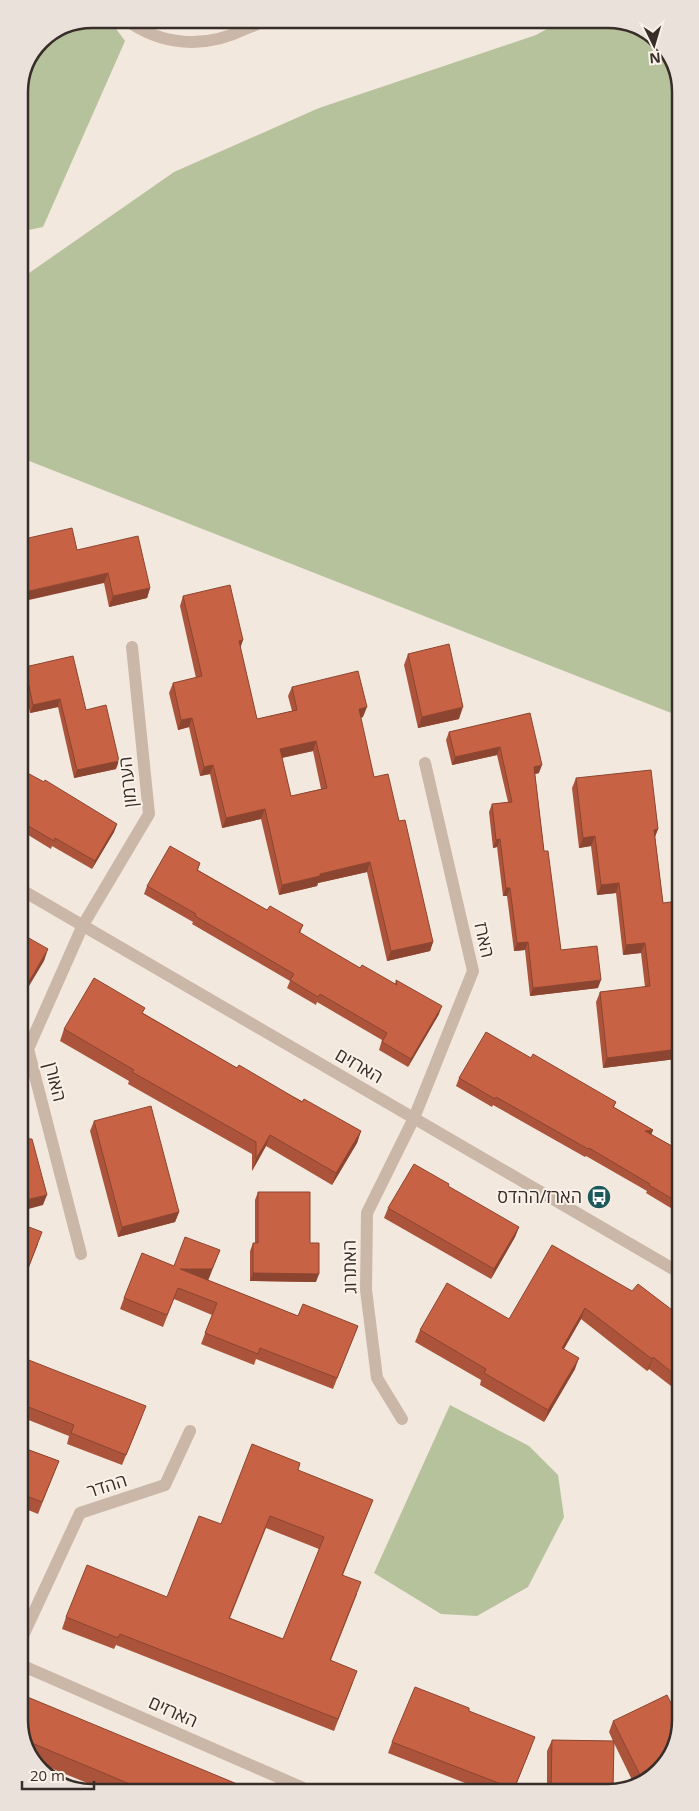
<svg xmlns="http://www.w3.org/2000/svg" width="699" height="1811" viewBox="0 0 699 1811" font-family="'Open Sans','Noto Sans Hebrew',sans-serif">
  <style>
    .green { fill: #b6c29c }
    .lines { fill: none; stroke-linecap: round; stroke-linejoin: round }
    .minor { stroke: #cbb7a8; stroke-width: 12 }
    .tertiary { stroke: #cbb7a8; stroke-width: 12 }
    .wall { fill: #ac543b; fill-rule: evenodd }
    .shaded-wall { fill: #8c4530 }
    .building { fill: #c86245; stroke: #8c4530; fill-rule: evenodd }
    .labels { text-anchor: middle; stroke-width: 4; stroke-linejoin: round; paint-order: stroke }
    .street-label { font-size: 18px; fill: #382d28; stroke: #faf2e9 }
    .poi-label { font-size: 18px; fill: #382d28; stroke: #faf2e9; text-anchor: end }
    .rim { fill: none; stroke: #382d28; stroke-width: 2.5 }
  </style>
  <rect width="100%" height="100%" fill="#f3e8dd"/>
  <g class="green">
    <path d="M92,19H109L125,41L43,227L19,232V87L40,40Z"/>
    <path d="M565,19H612L652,34L678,73L679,716L19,457V280L174,172L319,108L536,35Z"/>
    <path d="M450,1405L529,1446L558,1475L564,1517L528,1587L477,1616L441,1614L374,1573Z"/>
  </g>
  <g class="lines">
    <g class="minor">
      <path d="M125,19C161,46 205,49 245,29C252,26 260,24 266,19"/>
      <path d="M81,1254L28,1049L83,925L149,814L132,647"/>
      <path d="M402,1419L377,1378L366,1290L367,1213L414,1118L473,971L425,763"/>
      <path d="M21,1640L80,1513L165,1485L190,1431"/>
    </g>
    <g class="tertiary">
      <path d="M20,889L680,1273"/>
      <path d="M21,1665L310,1791"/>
    </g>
  </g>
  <g class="wall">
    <path d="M77,550L150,588L147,598L109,607L104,583Z"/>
    <path d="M183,596L243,640L240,647L257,719L292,711L288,696L292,687L363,717L360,718L374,777L399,821L433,942L430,951L387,961L367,872L318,883L317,886L279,895L261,819L222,828L210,774L200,776L189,727L178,730L169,693L173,683L196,678L180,606ZM313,751L321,789L291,796L282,758Z"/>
    <path d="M408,654L459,719L418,728L404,665Z"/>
    <path d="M25,667L86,710L116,769L74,778L58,707L30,713L22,675Z"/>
    <path d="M530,713L539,773L535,774L544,851L561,950L598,988L530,996L525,950L514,951L507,896H503L497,847L493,848L489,812L492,804L508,802L497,755L452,765L446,740L449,732Z"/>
    <path d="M20,769L117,824L114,832L92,869L52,846L51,849L20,830Z"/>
    <path d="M576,778L658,829L655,837L663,903L677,950L679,949V1088L676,1059L603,1068L596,1002L600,992L645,987L641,953L623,955L616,893L597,895L591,846L579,848L572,788Z"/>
    <path d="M200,863L198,870L267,910L303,925L300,933L360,968L395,984L396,980L439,1014L408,1067L379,1050L382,1040L317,1002L316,1005L287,988L290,981L192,924L193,922L144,894L147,886Z"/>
    <path d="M143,1013L237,1068L361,1131L357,1143L332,1185L266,1146L252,1171V1154L128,1084L129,1081L60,1041L64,1029Z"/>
    <path d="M531,1058L616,1102L614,1107L653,1130L651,1134L679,1150V1213L646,1193L647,1191L586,1156L585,1157L493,1105L492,1107L456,1086L459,1078Z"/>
    <path d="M94,1121L179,1212L175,1222L118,1237L90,1131Z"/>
    <path d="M258,1192L310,1243L316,1282L250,1281V1251L253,1243H255V1200Z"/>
    <path d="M388,1208L519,1227L515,1237L491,1279L384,1218Z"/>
    <path d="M21,1224L38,1244L21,1287Z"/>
    <path d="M208,1280L298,1316L358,1326L333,1389L256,1359L254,1365L201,1344L212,1315L174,1299L163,1327L120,1309L124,1298Z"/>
    <path d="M632,1291L680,1316V1393L649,1369L647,1371L581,1319L564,1349L575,1369L544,1422L480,1385L481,1380L415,1342L420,1330L509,1319Z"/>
    <path d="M21,1357L142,1417L122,1465L67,1444L69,1436L21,1417Z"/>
    <path d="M21,1447L59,1461L38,1514L21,1507Z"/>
    <path d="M298,1470L368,1511L343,1575L357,1594L331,1660L353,1682L334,1731L116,1645L114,1649L62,1629L66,1617L167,1597L221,1524ZM266,1528L319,1549L283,1639L230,1618Z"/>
    <path d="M680,1677V1703L671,1694L675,1682Z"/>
    <path d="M469,1711L531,1748L514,1790H483L388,1753L392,1742Z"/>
    <path d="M613,1721L665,1764L634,1784L614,1743L613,1790H547V1751L552,1740L613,1741L609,1732Z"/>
    <path d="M21,1738L254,1791L109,1792L36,1762Z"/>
  </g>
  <g class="shaded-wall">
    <path d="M108,573L104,583L20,602V593Z"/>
    <path d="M150,588L147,598L109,607L113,596Z"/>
    <path d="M243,640L240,649L239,641Z"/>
    <path d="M60,699L58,707L30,713L33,705Z"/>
    <path d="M367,707L363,717L355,719L359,709Z"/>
    <path d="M463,707L459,719L418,728L422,717Z"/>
    <path d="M192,718L189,727L178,730L181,720Z"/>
    <path d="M316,741L313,751L276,759L280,749Z"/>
    <path d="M500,747L497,755L452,765L455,757Z"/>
    <path d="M119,761L116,769L74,778L77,770Z"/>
    <path d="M213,765L210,774L200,776L204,767Z"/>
    <path d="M542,765L539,773L531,775L534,767Z"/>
    <path d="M265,809L261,819L222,828L226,818Z"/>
    <path d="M117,824L114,832L92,869L95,861Z"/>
    <path d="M658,829L654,839V830Z"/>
    <path d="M595,836L591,846L579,848L583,838Z"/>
    <path d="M500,839L497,847L493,848L496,840Z"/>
    <path d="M370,862L367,872L318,883L317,886L279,895L282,885L320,874Z"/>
    <path d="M619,883L616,893L597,895L601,885Z"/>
    <path d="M506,888H510L507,896H503Z"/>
    <path d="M433,942L430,951L387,961L391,951Z"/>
    <path d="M528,942L525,950L514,951L517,943Z"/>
    <path d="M645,943L641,953L623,955L626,945Z"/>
    <path d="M48,949L44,961L20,1001V997Z"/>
    <path d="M601,980L598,988L530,996L533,988Z"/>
    <path d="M442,1006L439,1014L408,1067L411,1059Z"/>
    <path d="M679,1049L676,1059L603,1068L607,1058Z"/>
    <path d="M653,1130L650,1138L645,1131Z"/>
    <path d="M361,1131L357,1143L332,1185L336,1173Z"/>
    <path d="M270,1135L266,1146L252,1171L256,1159Z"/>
    <path d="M47,1195L43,1205L21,1211V1201Z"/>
    <path d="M179,1212L175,1222L118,1237L122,1227Z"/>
    <path d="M519,1227L515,1237L491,1279L494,1269Z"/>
    <path d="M220,1250L208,1281L180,1269Z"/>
    <path d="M253,1273L319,1274L316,1282L250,1281Z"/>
    <path d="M585,1308L581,1319L558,1359L562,1348Z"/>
    <path d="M653,1357L649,1369L647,1371L652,1359Z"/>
    <path d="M579,1358L575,1369L544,1422L548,1410Z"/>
  </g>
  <g class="building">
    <path d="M72,528L77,550L138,536L150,588L113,596L108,573L20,593V540Z"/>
    <path d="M230,585L243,640L239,641L257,719L297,710L292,687L358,671L367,707L359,709L374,777L388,774L399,821L405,820L433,942L391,951L370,862L320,874V876L282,885L265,809L226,818L213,765L204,767L192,718L181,720L173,683L202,676L183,596ZM316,741L327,788L291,796L280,749Z"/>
    <path d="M449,644L463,707L422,717L408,654Z"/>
    <path d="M73,656L86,710L106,705L119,761L77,770L60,699L33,705L25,667Z"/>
    <path d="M530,713L542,765L534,767L544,851H548L561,950L597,946L601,980L533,988L528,942L517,943L510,888H506L500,839L496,840L492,804L512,802L500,747L455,757L449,732Z"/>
    <path d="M20,769L44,782L45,780L117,824L95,861L55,838L54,841L20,821Z"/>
    <path d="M651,770L658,829L654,830L663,903L671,902L677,950L679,949V1049L607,1058L600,992L650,986L645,943L626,945L619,883L601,885L595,836L583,838L576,778Z"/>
    <path d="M170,846L200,863L197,870L267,910L270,906L303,925L299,932L360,968L362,965L397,985L396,980L442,1006L411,1059L382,1042L387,1033L320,994L318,997L290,980L294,974L195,916L196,914L147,886Z"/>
    <path d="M20,933L48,949L20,997Z"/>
    <path d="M94,978L145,1008L142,1013L237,1068L239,1065L302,1102L304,1099L361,1131L336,1173L270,1135L256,1159V1142L132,1072L134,1070L64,1029Z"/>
    <path d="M486,1032L531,1058L533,1054L616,1102L613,1107L653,1130L645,1131L679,1150V1203L649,1185L650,1184L589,1148L588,1149L496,1097L495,1099L459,1078Z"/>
    <path d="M20,1106L29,1139H32L47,1195L21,1201Z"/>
    <path d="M151,1106L179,1212L122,1227L94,1121Z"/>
    <path d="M414,1164L449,1184L448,1186L519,1227L494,1269L388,1208Z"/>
    <path d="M258,1192H310V1243H319V1274L253,1273V1243H258Z"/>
    <path d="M21,1224L42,1232L25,1276L21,1274Z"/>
    <path d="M185,1237L220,1250L212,1269H180L298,1316L303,1304L358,1326L337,1378L260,1348L258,1354L205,1333L217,1303L178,1288L167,1315L124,1298L142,1253L174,1266Z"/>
    <path d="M552,1245L632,1291L638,1284L680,1316V1379L653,1357L652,1359L585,1308L562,1348L579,1358L548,1410L484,1373L486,1369L420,1330L447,1283L509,1319Z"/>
    <path d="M21,1357L146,1406L126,1455L71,1433L74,1425L21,1404Z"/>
    <path d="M252,1444L300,1463L298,1470L373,1500L342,1575L361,1582L330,1660L357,1671L338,1719L120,1634L118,1638L66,1617L87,1565L167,1597L199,1516L221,1524ZM270,1516L324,1537L283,1639L229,1618Z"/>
    <path d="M21,1447L59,1461L42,1502L21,1494Z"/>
    <path d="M680,1677V1687L675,1682Z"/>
    <path d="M415,1687L469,1708V1711L535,1737L514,1789L392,1742Z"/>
    <path d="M667,1695L680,1721L665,1764L642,1779L613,1721Z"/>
    <path d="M25,1696L254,1791L149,1792L22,1739L21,1704Z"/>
    <path d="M552,1740L614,1741L613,1790H551Z"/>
  </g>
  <defs>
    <g id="bus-disc" transform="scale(1.25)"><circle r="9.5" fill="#1d585a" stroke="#faf2e9"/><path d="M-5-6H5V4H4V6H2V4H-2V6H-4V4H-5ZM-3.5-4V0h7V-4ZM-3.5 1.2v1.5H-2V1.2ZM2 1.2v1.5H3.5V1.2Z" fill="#fff"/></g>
  </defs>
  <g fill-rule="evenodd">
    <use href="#bus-disc" x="599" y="1197"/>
  </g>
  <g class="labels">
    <g class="street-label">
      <text transform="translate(128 782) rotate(-96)" y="6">הערמון</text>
      <text transform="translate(484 940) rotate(77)" y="6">הארז</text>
      <text transform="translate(359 1066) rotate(30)" y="6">הארזים</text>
      <text transform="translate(55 1082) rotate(76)" y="6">האורן</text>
      <text transform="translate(350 1267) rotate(-91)" y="6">האתרוג</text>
      <text transform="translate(107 1486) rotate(-18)" y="6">ההדר</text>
      <text transform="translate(173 1712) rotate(24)" y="6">הארזים</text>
    </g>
    <g class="poi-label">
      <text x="582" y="1203">הארז/ההדס</text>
    </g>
  </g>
  <path d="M0 0H699V1811H0ZM92 28H608A64 64 0 0 1 672 92V1720A64 64 0 0 1 608 1784H92A64 64 0 0 1 28 1720V92A64 64 0 0 1 92 28Z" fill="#eae2da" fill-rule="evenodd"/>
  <path class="rim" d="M92 28H608A64 64 0 0 1 672 92V1720A64 64 0 0 1 608 1784H92A64 64 0 0 1 28 1720V92A64 64 0 0 1 92 28Z"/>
  <g transform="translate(654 45) rotate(175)" stroke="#faf2e9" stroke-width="4" paint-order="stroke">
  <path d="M0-4L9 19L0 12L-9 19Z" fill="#382d28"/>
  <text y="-8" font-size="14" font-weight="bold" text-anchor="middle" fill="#382d28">N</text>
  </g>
  <path d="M22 1781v8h72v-8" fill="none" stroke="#382d28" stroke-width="2.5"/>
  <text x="30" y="1781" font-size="15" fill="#382d28" stroke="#faf2e9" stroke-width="4" paint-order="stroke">20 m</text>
</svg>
